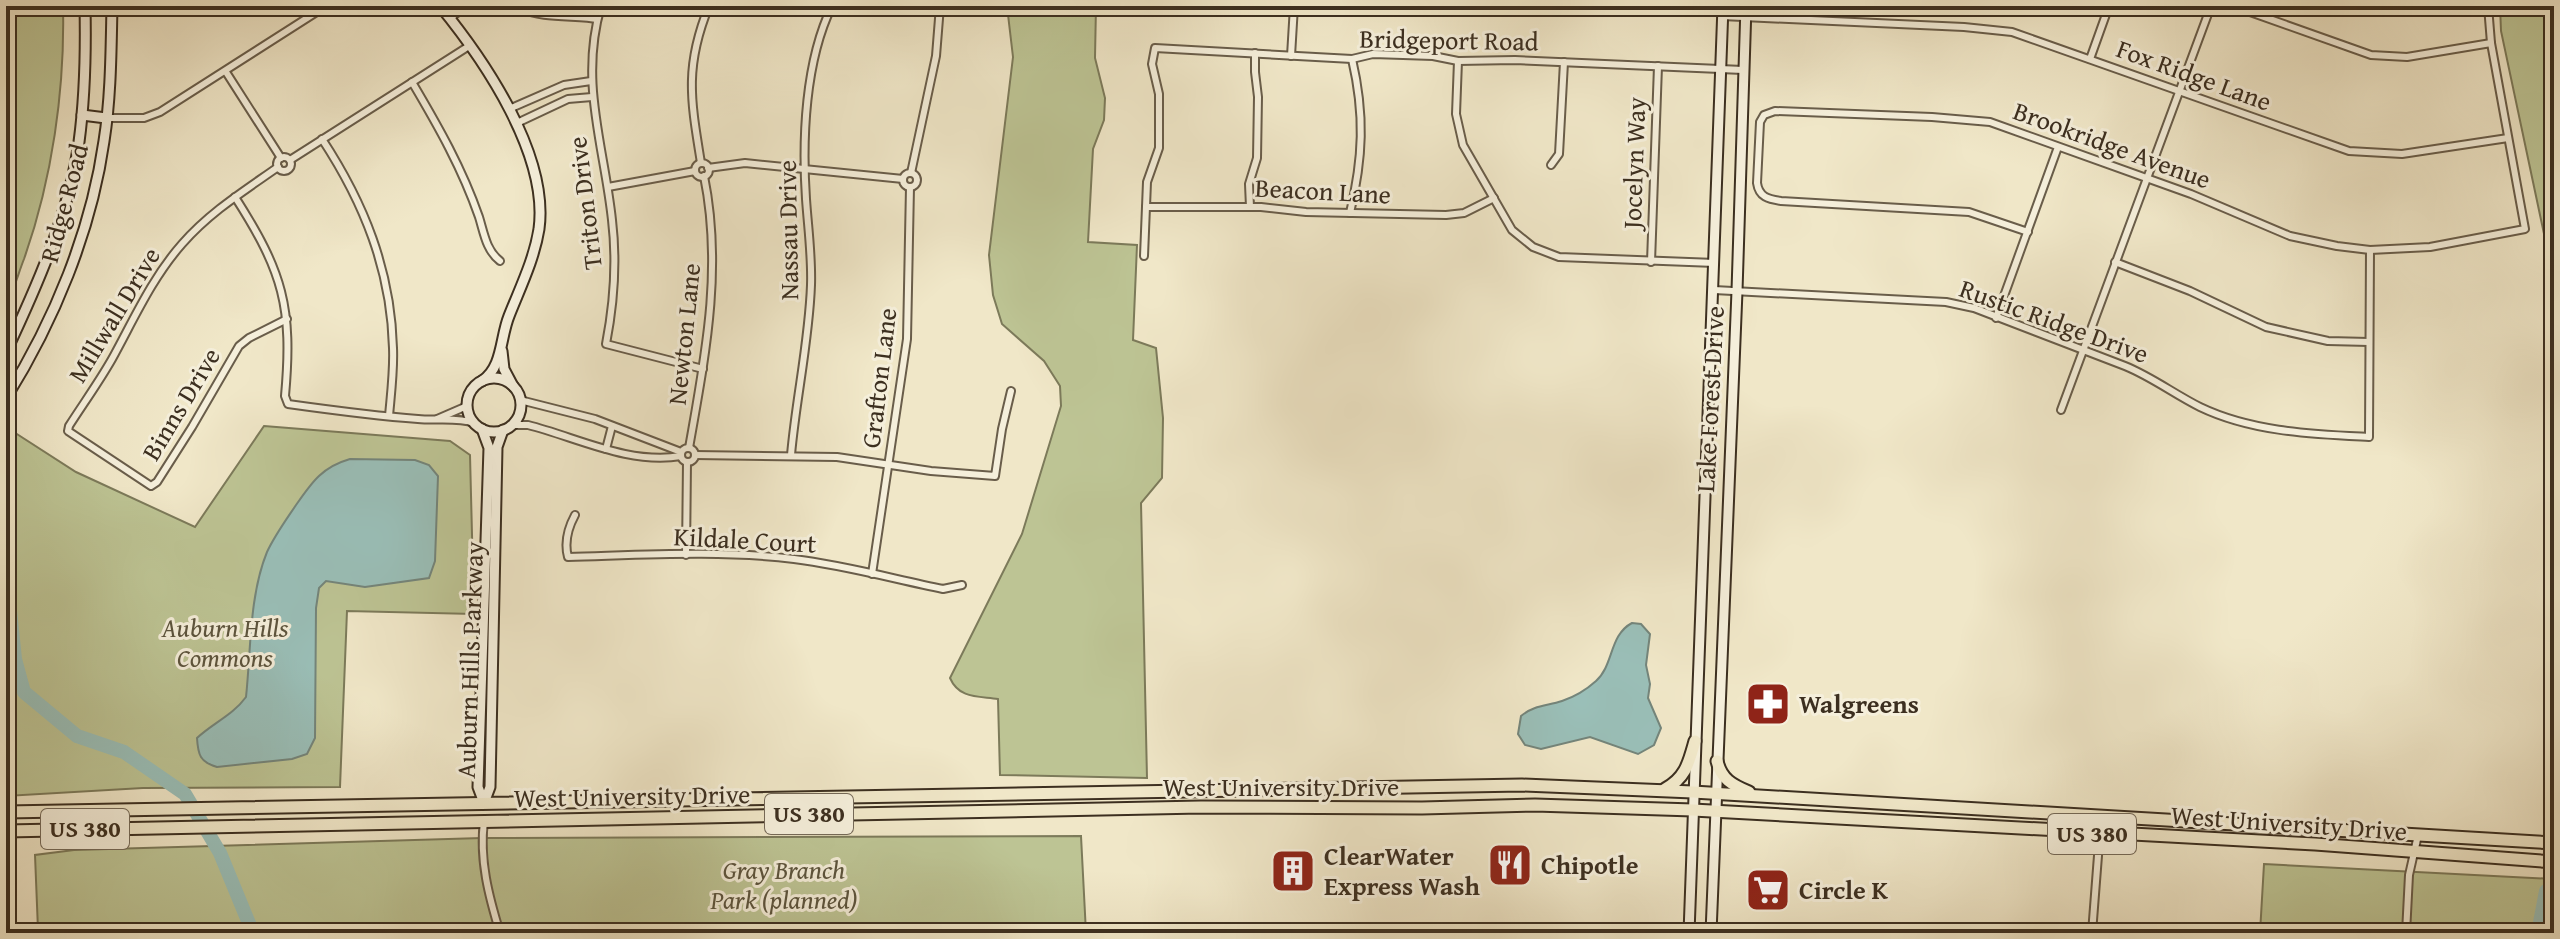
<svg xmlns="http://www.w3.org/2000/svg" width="2560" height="939" viewBox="0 0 2560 939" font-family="'Gentium Book Plus',serif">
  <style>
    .green { fill: #bdc494; stroke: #7c7a5a; stroke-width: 2 }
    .water { fill: #9abfb8; stroke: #74857b; stroke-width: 2 }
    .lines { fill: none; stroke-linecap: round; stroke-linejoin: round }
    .stream { stroke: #74857b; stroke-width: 2 }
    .river { stroke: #9abfb8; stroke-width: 14 }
    .street-casing { stroke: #695d4a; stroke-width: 10 }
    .secondary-casing { stroke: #3c2f20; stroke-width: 13 }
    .highway-casing { stroke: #3c2f20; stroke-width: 15 }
    .street { stroke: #f5efdb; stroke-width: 6 }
    .secondary { stroke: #f5efdb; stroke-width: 9 }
    .highway { stroke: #f0e7c8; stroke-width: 11 }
    .labels { text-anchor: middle; stroke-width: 6; stroke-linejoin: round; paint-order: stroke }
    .shield { fill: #f5efdb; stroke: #746958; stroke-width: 2 }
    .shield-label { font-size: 24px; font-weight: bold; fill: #3c2f20 }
    .street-label { font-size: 26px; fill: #3c2f20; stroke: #f5efdb }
    .park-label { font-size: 26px; font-style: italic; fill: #5c543d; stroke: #f5efdb }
    .poi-label { font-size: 26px; font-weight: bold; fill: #3c2f20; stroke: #f5efdb; text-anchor: start }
  </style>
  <rect width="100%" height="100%" fill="#f0e7c8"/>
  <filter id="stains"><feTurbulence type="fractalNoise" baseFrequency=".0025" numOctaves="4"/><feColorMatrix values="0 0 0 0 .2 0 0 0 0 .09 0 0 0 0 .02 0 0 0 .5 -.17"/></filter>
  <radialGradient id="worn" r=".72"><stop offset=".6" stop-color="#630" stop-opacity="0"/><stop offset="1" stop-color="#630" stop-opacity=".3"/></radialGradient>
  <g class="green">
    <path d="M6,6H63C65,90 52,180 24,259C18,274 14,291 6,305Z"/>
    <path d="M1007,6H1096L1095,58L1105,98L1104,120L1093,149L1088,242L1137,245L1133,340L1156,348L1163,418L1162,478L1141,503L1147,778L1000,775L998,699C979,696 959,699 950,678L1022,534L1061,406L1060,386L1044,361L1002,324L993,295L989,255L1013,57Z"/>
    <path d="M2500,6H2554V281L2501,31Z"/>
    <path d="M264,426L450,441L470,455L474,614L347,611L340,787L143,788L6,796V427L76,472L195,527Z"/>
    <path d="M1081,836L1086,933H22L38,930L35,855L74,850L482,838Z"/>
    <path d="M2264,864L2554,879V933H2260Z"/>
  </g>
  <g class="water">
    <path d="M350,459L415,460L429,465L438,476L435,561L429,578L365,587L326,581L319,588L316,608L315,738L307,754L292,759L217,767C200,762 198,755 197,738C213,723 233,715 246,697C251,651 249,596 267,552C275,535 286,520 296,505C312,482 322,467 350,459Z"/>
    <path d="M1632,623L1641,624L1650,634L1646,665L1650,684L1648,698L1661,728L1654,745L1638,754L1590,737L1541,749L1525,745L1518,734L1521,716C1534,705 1547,706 1562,701C1574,697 1586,690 1596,681C1614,665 1609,635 1632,623Z"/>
  </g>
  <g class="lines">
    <path class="stream" d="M6,654L15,659"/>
    <g class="river">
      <path d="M6,599L9,601L15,659L24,692L77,736L124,752L185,794L220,853L253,933"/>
      <path d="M2538,933L2546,891"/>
    </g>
    <g class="street-casing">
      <g id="street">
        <path d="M601,6C579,82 604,145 612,220C617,262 614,303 606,344L703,369"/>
        <path d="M2233,6L2371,55L2407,57L2491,43"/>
        <path d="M526,10C536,17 580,16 597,19"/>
        <path d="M1722,16L1964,27L2012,32L2349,151L2402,154L2508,138"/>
        <path d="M450,18L467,6"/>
        <path d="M1291,56L1294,6"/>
        <path d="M2090,59L2109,6"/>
        <path d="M1458,61L1456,114L1463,145L1512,230L1533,247L1559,257L1715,263"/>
        <path d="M226,72L281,158"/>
        <path d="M412,82C438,126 462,168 479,217C484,233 486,250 500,261"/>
        <path d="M509,109L564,85L591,81"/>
        <path d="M106,118H144L160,112L326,6"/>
        <path d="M517,123L568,99L592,97"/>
        <path d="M322,139C364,203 391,270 393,348C394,370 391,393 389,416"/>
        <circle cx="284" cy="164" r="7"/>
        <path d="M290,160L469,46"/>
        <path d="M701,163C691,101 684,67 709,6"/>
        <circle cx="702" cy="170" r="7"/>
        <path d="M1551,165L1559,154L1564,62"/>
        <path d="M278,167C244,191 210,212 182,244C152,278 134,319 112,359C99,382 83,404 69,426L68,431L151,486L157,482L192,427L239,346L249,338L287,319"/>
        <path d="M708,168L745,163L903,179"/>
        <path d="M911,173L936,56L940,6"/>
        <circle cx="910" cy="180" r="7"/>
        <path d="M608,187L695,171"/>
        <path d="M235,197C283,272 293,307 285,396L288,404C331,410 375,416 418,419C436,421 457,417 474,423"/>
        <path d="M1146,207H1261L1306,212L1446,215L1464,213L1494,198"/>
        <path d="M1250,207L1249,184L1257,158L1258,97L1255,72V53"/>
        <path d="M1350,213C1363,158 1365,115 1352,59"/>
        <path d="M2028,232L1969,212L1781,201C1768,199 1759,197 1757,183L1760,122L1764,115L1775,111L1932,117L1990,122L2191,194L2290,236L2337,246L2370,250L2430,247L2525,229L2491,43L2488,6"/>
        <path d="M1144,256L1147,182L1159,148V94L1152,64L1155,48L1352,59L1373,54L1433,56L1458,61L1515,60L1743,70"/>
        <path d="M1651,262L1658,66"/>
        <path d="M2115,262L2190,291L2266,327L2328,341L2369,342"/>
        <path d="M1714,290L1946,302L1974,308L2125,366C2152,377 2174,394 2200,407C2252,432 2312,434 2369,437L2370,250"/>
        <path d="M1996,318L2058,147"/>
        <path d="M520,400L595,419L681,452"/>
        <path d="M2061,410L2211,6"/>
        <path d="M437,419L467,406"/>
        <path d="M512,425H528C576,437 629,465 681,456"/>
        <circle cx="688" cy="455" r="7"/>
        <path d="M689,448C705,357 723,269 704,176"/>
        <path d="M606,449L612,426"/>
        <path d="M695,455L837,457L931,471L995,476L1002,429L1011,391"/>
        <path d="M791,455C796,398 809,342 811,285C812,256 808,228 806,199C802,139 805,61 832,6"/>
        <path d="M575,515C568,528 564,542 568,557C643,555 720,550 794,559C844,565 894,579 943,589L962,585"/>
        <path d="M686,555L687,462"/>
        <path d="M872,574L907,339L910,187"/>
        <path d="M484,821C479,860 489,897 500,933"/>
        <path d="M2092,933L2101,817"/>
        <path d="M2406,933L2409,875L2418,835"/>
      </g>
    </g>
    <g class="secondary-casing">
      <g id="secondary">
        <path d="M440,6C485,61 549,155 539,229C534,260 520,288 509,316C500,338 503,367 482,381"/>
        <path d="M82,115L106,118"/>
        <path d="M502,351L504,369L513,386"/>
        <path d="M6,352C37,286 69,214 79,142C85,97 86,52 85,6"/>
        <circle cx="494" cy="405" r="27"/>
        <path d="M6,398C54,321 91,232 104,141C111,97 111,51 112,6"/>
        <path d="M482,429L489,448L478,787L484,803"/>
        <path d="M484,803L490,787L497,447L503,430"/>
        <path d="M1689,933L1723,6"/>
        <path d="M1711,933L1737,291L1746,6"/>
      </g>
    </g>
    <g class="highway-casing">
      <g id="highway">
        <path d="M1717,761C1721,779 1732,785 1749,792"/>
        <path d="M1665,789C1686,778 1689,762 1695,741"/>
        <path d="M6,812L1522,785L1693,792L2554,843"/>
        <path d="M6,831L1201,807L1422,808L1535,805L1693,810L2315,844L2554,862"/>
      </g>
    </g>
    <use href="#street" class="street"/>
    <use href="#secondary" class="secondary"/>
    <use href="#highway" class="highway"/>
  </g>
  <defs>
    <g id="pharmacy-square" transform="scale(2.3)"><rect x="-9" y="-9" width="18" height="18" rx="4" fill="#8f2418" stroke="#f5efdb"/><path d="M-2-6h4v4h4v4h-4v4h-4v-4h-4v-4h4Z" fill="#fff"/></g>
    <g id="restaurant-square" transform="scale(2.3)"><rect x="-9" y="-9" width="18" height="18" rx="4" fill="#8f2418" stroke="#f5efdb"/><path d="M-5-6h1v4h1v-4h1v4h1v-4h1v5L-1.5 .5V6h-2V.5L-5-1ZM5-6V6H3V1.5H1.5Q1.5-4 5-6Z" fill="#fff"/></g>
    <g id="building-square" transform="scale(2.3)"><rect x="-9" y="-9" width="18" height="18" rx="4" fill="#8f2418" stroke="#f5efdb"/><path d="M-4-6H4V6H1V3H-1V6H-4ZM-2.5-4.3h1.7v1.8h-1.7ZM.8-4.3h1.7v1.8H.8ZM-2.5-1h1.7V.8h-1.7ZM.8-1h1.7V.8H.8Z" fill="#fff"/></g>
    <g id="supermarket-square" transform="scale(2.3)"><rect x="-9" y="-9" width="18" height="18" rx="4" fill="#8f2418" stroke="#f5efdb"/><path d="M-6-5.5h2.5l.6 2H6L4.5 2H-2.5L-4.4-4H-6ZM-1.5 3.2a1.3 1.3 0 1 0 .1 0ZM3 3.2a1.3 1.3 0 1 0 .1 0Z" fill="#fff"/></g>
  </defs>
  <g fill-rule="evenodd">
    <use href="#pharmacy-square" x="1768" y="704"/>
    <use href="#restaurant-square" x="1510" y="865"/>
    <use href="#building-square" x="1293" y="871"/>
    <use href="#supermarket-square" x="1768" y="890"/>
  </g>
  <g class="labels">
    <g class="shield">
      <rect x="765" y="794" width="88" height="40" rx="6"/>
      <rect x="41" y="809" width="88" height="40" rx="6"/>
      <rect x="2048" y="814" width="88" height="40" rx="6"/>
    </g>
    <g class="shield-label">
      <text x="809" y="822">US 380</text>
      <text x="85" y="837">US 380</text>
      <text x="2092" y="842">US 380</text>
    </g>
    <g class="street-label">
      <text transform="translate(1449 40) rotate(1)" y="9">Bridgeport Road</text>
      <text transform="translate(2194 75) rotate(20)" y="9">Fox Ridge Lane</text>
      <text transform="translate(2112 145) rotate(20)" y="9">Brookridge Avenue</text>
      <text transform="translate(1634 163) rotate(-88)" y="9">Jocelyn Way</text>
      <text transform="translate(1323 191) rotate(3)" y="9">Beacon Lane</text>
      <text transform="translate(64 203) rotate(-75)" y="9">Ridge Road</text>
      <text transform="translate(585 203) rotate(-97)" y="9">Triton Drive</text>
      <text transform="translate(788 230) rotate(-91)" y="9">Nassau Drive</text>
      <text transform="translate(114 315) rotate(-59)" y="9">Millwall Drive</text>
      <text transform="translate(2054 321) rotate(20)" y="9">Rustic Ridge Drive</text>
      <text transform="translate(684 334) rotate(-84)" y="9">Newton Lane</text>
      <text transform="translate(879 378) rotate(-83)" y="9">Grafton Lane</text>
      <text transform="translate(1710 399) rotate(-87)" y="9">Lake Forest Drive</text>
      <text transform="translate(181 404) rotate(-59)" y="9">Binns Drive</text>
      <text transform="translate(745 540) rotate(3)" y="9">Kildale Court</text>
      <text transform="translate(470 660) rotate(-88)" y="9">Auburn Hills Parkway</text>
      <text x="1281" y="796">West University Drive</text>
      <text transform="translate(632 796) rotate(-1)" y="9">West University Drive</text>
      <text transform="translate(2289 823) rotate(4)" y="9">West University Drive</text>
    </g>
    <g class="park-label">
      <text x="225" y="637">Auburn Hills<tspan x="225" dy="30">Commons</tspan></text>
      <text x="784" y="879">Gray Branch<tspan x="784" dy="30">Park (planned)</tspan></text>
    </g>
    <g class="poi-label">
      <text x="1799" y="713">Walgreens</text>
      <text x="1324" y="865">ClearWater<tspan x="1324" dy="30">Express Wash</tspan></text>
      <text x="1541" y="874">Chipotle</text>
      <text x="1799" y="899">Circle K</text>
    </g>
  </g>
  <rect width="2560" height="939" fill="none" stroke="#f0e7c8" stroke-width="32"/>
  <rect x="8" y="8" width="2544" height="923" fill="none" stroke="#3c2f20" stroke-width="4"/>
  <rect x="16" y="16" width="2528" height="907" fill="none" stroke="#3c2f20" stroke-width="2"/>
  <rect width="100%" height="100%" filter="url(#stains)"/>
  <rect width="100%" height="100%" fill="url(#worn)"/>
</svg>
